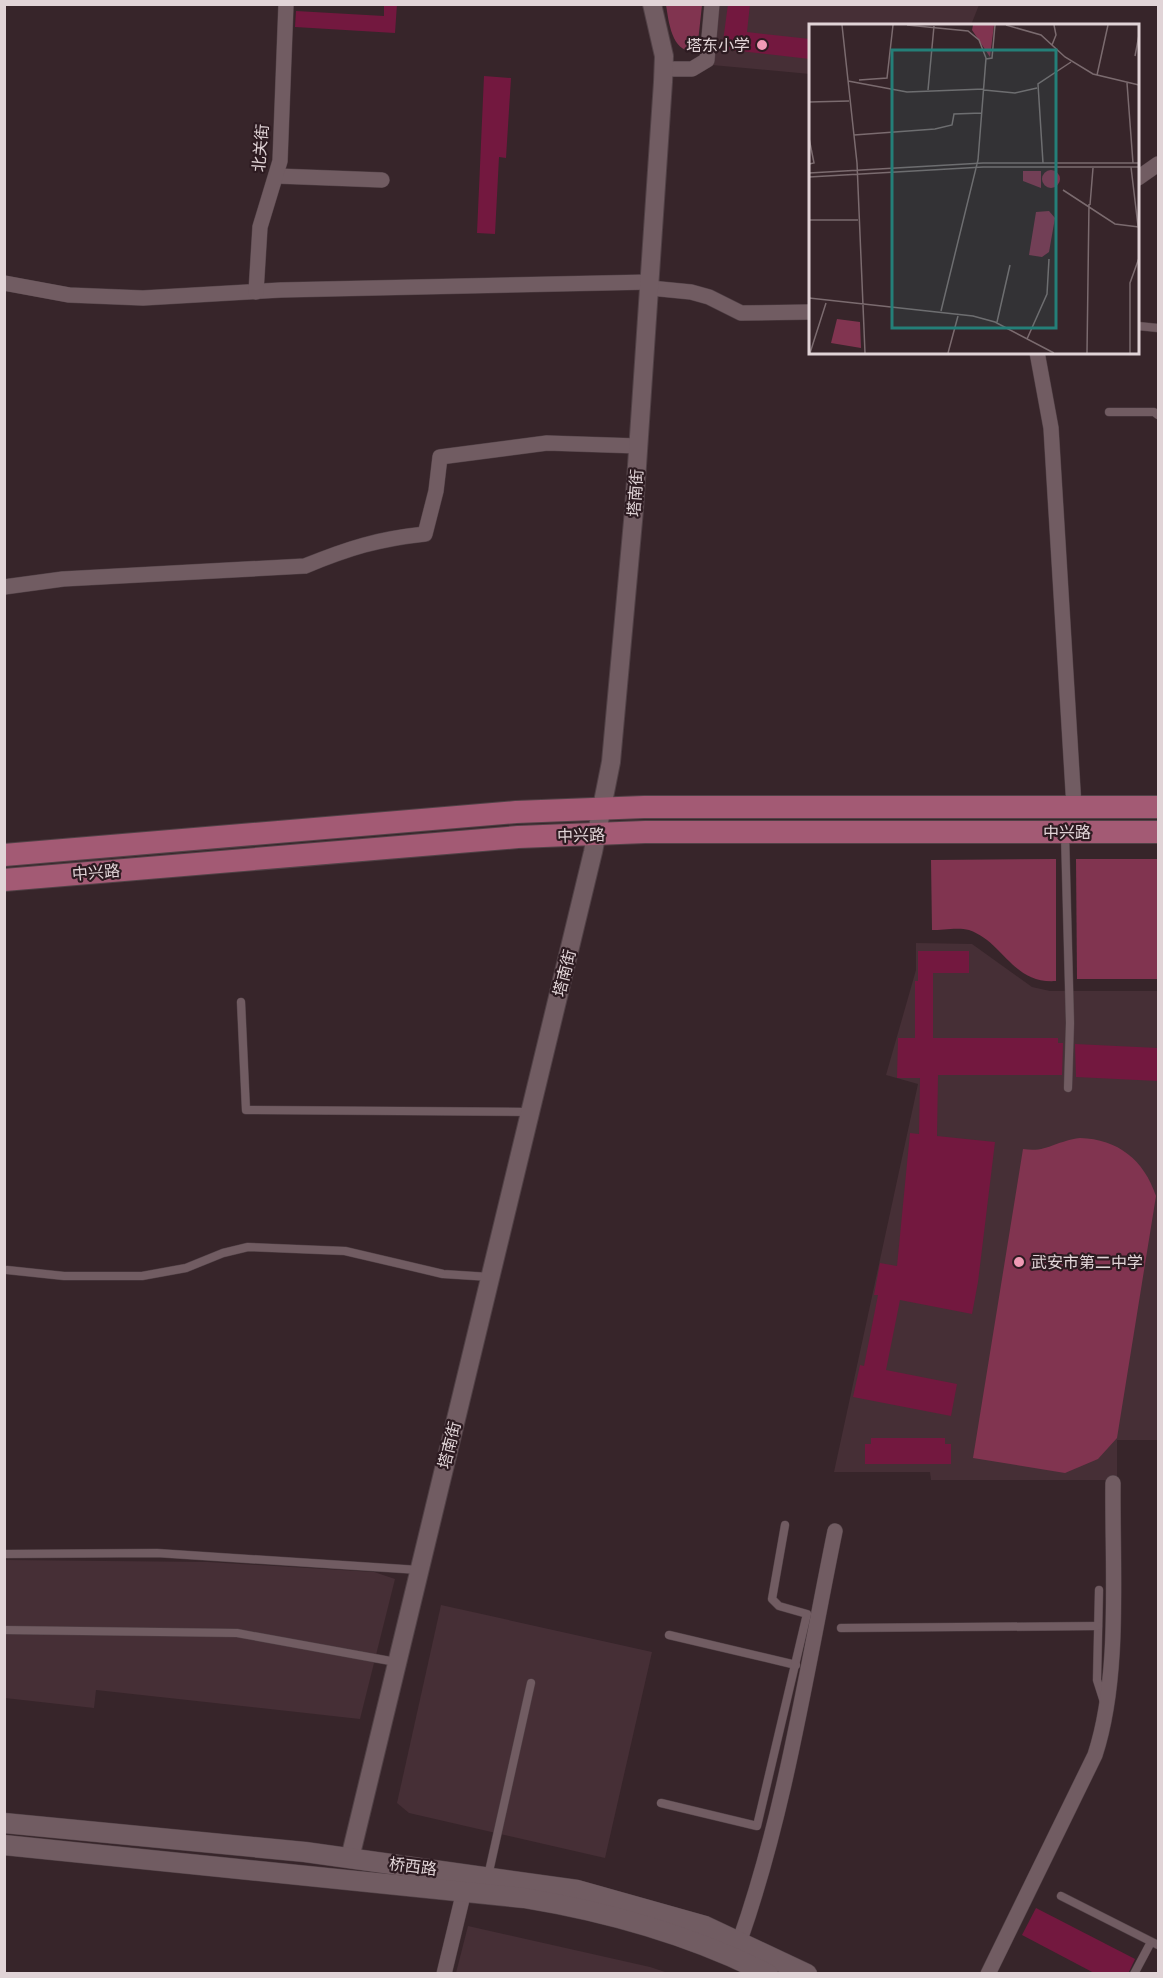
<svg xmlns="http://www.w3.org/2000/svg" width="1163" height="1978" viewBox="0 0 1163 1978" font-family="'Roboto Condensed','Noto Sans SC',sans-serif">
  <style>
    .built { fill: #462f36 }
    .green { fill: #813450 }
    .building { fill: #73183f }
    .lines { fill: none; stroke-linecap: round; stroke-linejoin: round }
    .service-casing { stroke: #514146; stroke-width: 9 }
    .minor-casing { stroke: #514146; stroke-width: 16 }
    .tertiary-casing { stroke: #514146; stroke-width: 20 }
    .secondary-casing { stroke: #514146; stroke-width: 21 }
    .primary-casing { stroke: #514146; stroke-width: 24 }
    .service { stroke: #715c62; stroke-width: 8 }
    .minor { stroke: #715c62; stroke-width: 15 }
    .tertiary { stroke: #715c62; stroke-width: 18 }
    .secondary { stroke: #715c62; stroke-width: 20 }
    .primary { stroke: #a35a74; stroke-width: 22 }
    .poi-dot { fill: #f09ab5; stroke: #2d1b21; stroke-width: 2 }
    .labels { text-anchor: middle; stroke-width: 4.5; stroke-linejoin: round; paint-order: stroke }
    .poi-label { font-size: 16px; fill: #e1d4d7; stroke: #2d1b21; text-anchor: end }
    .street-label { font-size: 16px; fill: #e1d4d7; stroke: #2d1b21 }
    .inset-road { fill: none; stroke: #7b6b6f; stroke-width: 1.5 }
    .view { fill: #247f78; fill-opacity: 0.15; stroke: #247f78; stroke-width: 3 }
    .inset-edge { fill: none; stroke: #e1d4d7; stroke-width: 3 }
  </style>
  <rect width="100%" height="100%" fill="#37252a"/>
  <g class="built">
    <path d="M719,5H979L971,25L810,26V74L712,65Z"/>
    <path d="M916,943L972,944L1032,987L1050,991H1158V1440H1117V1480H931L930,1472H834L918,1084L886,1075L916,970Z"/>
    <path d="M5,1560L208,1562L374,1572L395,1579L360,1719L96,1690L94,1708L5,1698Z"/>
    <path d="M441,1605L652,1652L605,1858L409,1813L397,1803Z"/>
    <path d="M468,1926L650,1967L668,1973H456Z"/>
  </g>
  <g class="green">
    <path d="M666,5H702L697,51C672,55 669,23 666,5Z"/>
    <path d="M1056,859V981C1012,984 1005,943 969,930C959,927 942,930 932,930L931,860Z"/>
    <path d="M1076,859H1158V979H1077Z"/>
    <path d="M1080,1138C1118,1139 1144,1160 1156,1196L1117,1438L1098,1459L1065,1473L973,1458L1023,1149C1047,1153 1055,1141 1080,1138Z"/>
  </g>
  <g class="building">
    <path d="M384,4H397L395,33L295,27L296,11L384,16Z"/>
    <path d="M728,4H750L747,32L810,39V59L722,49Z"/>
    <path d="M484,76L511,78L506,158L499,157L495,234L477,233Z"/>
    <path d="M918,951H969V973H933V1038H1058V1043H1063L1062,1075H938L937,1136L995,1142L978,1282L972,1314L900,1300L886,1370L957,1384L951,1416L853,1397L860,1365L864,1366L878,1295H874L880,1263L897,1266L910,1133L919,1134L920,1078H897L898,1038H915V981H918Z"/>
    <path d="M1075,1044L1158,1048V1081L1076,1077Z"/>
    <path d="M871,1438H945V1444H951V1464H865V1444H871Z"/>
    <path d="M1036,1908L1135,1959L1128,1974H1096L1022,1935Z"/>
  </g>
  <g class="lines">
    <g class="service-casing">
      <g id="service">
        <path d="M1138,326L1158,328"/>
        <path d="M1109,412H1154L1158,415"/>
        <path d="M1065,834L1070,1023L1068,1088"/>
        <path d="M241,1002L246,1110L530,1112"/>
        <path d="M7,1270L64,1276H142L186,1268L223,1253L248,1247L345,1251L443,1274L490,1277"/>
        <path d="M4,1554L157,1553L419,1570"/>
        <path d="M1099,1590L1097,1680L1104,1702"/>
        <path d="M841,1628L1098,1626"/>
        <path d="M4,1630L237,1633L396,1662"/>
        <path d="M669,1635L796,1665"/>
        <path d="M661,1803L757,1826L807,1614L779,1606L772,1599L785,1525"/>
        <path d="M488,1876L531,1683"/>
        <path d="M1061,1896L1158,1945"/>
        <path d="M1134,1974L1151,1942"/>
      </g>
    </g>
    <g class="minor-casing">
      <g id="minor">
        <path d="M664,69H692L707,60L712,4"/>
        <path d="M277,176L382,180"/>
        <path d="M1138,178L1158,164"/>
        <path d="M4,283L69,295L143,298L281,290L650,282"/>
        <path d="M650,288L691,292L709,297L741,313L810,312"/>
        <path d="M256,292L260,227L280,161L286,4"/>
        <path d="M1037,352L1051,428L1074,807"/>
        <path d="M4,587L63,579L305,566C349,548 378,539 425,534L436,491L440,457L547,443L638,446"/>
        <path d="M740,1940C786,1809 807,1667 835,1531"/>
        <path d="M444,1974L464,1891"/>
        <path d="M988,1974L1095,1755C1121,1676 1112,1567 1113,1483"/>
      </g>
    </g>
    <g class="tertiary-casing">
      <path id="tertiary" d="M350,1858L593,852L611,762L634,510L663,82L664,56L652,4"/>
    </g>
    <g class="secondary-casing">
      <g id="secondary">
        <path d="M4,1823L305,1852L577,1890L705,1926L807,1974"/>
        <path d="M4,1845L524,1898C609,1912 691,1935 768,1974"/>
      </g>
    </g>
    <g class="primary-casing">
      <g id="primary">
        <path d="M4,855L516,812L644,807H1158"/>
        <path d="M4,880L518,837L645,832H1158"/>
      </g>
    </g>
    <use href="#service" class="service"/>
    <use href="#minor" class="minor"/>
    <use href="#tertiary" class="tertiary"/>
    <use href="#secondary" class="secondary"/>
    <use href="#primary" class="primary"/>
  </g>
  <g class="poi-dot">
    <circle cx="762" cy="45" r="6"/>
    <circle cx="1019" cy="1262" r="6"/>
  </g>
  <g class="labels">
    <g class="poi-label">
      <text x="750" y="51">塔东小学</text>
      <text x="1031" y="1268" text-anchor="start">武安市第二中学</text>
    </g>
    <g class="street-label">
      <text transform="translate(260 148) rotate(-85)" y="6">北关街</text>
      <text transform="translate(635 493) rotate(-86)" y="6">塔南街</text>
      <text x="1067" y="838">中兴路</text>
      <text transform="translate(581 835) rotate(-2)" y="6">中兴路</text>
      <text transform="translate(96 872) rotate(-5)" y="6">中兴路</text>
      <text transform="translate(564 973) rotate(-76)" y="6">塔南街</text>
      <text transform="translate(449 1445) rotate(-76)" y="6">塔南街</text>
      <text transform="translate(413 1866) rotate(7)" y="6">桥西路</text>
    </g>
  </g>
  <g transform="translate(809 24)">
    <rect width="330" height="330" fill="#37252a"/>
    <path d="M164,1H185L181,33L163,6ZM233 155a9 9 0 1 1 18 0a9 9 0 1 1-18 0ZM214,147H232V164L214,157ZM240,187L246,194L240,228L233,233L220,231L227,188ZM28,295L51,298L52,324L22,319Z" fill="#813450"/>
    <path class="inset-road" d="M33,1L48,139L56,329M98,1L159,7L170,16L177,34L169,136L132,287M197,1L232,11L256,33L284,50L330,61M243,21L247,11L245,1M326,32L330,11M177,35L183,34L186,1M288,51L299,1M50,56L78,54L84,1M39,57L98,68L175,65M318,59L324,139M119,66L125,2M175,66L206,69L228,64M0,78L40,77M45,111L126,105L143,101L145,90L173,89M0,114L5,139L0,140M234,139L229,60L262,38M322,143L329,202M0,149L174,139H330M0,153L174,143H330M254,166L306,200L330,203M281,181L284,144M0,196H49M0,274L164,292L186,298L245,329M188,298L201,241M218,315L238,270L240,235M1,329L17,279M139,329L149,292M278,329L280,180M321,329V259L330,234"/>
    <path class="view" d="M83,26H247V304H83Z"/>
    <rect width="330" height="330" class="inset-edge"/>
  </g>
  <rect width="1163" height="1978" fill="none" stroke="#e1d4d7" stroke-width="12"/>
</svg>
